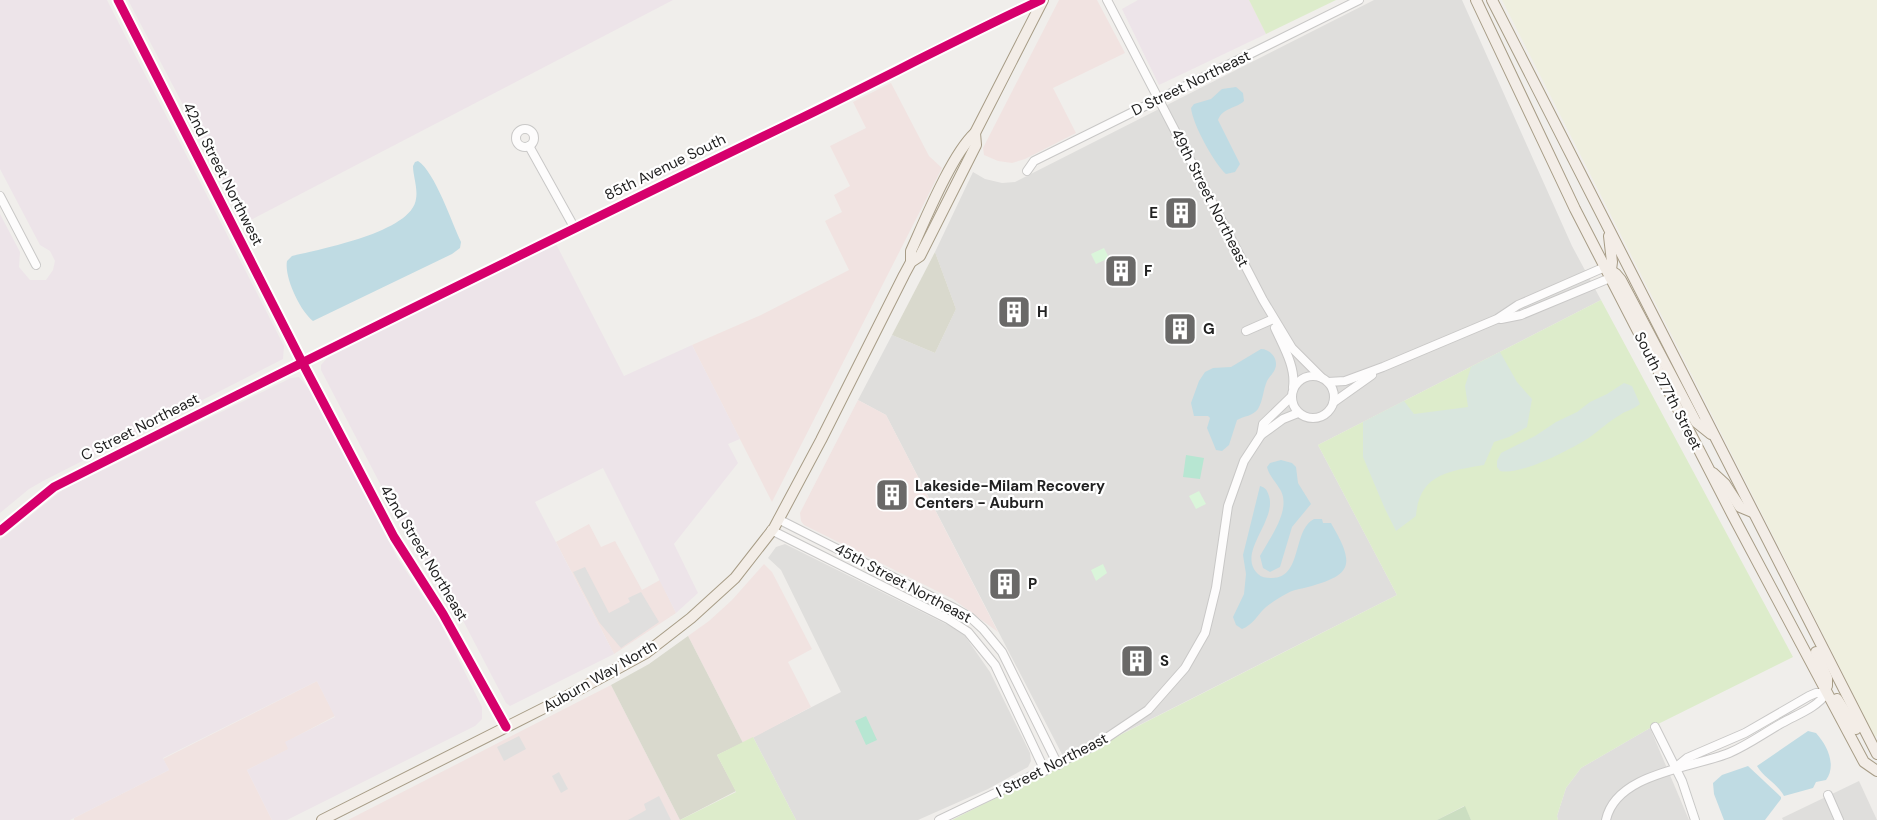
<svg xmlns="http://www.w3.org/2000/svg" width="1877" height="820" viewBox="0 0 1877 820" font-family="'DM Sans',sans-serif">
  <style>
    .residential { fill: #dfdedc }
    .commercial { fill: #f1e3e1 }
    .industrial { fill: #ede4e9 }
    .construction { fill: #d9d9cd }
    .farmland { fill: #efefdf }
    .grass { fill: #ddeccb }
    .forest { fill: #cbdec1 }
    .wetland { fill: #d9e6de }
    .park { fill: #daf5da }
    .pitch { fill: #b7e6d2 }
    .parking { fill: #e0dfde }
    .water { fill: #bfdbe3 }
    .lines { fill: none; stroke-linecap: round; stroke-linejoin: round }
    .minor-casing { stroke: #c9c8c7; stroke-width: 10 }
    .major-casing { stroke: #a79c86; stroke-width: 12 }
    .minor { stroke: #fdfcfc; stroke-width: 8 }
    .major { stroke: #f3ede7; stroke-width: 10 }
    .cycleway-casing { stroke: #fff; stroke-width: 13 }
    .cycleway { stroke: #d6006c; stroke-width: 9 }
    .labels { text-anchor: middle; stroke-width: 4.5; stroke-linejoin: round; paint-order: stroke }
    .street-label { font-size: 15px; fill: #222; stroke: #fff }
    .poi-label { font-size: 15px; font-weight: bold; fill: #222; stroke: #fff; text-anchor: start }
  </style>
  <rect width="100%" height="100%" fill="#f0eeeb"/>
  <g class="residential">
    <path d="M1374,0H1462L1572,246L1601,300L1318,445L1397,595L1066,762L886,415L858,400L892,335L935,353L956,309L935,252L973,172L985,179L1002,183L1015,182Z"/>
    <path d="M785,544L950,626L965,636L990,672L1030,753L1031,761L1028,767L988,789L918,820H796L753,737L841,692L781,570L768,558L776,547Z"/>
    <path d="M1650,728L1689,820H1558L1557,816L1566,788L1581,768Z"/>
    <path d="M1859,781L1877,820H1783L1782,818Z"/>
  </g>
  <g class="commercial">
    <path d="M1059,0H1097L1125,53L1053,88L1076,133L1025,159L1012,163L998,161L984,155L983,148Z"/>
    <path d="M891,83L929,156L942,168L772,502L692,345L761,315L849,270L825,221L842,212L834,195L850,186L830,146L866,128L853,102Z"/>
    <path d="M858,400L886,415L998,632L953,599L804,525L801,521L800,513Z"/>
    <path d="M589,524L601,547L615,541L642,590L660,580L676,613L614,654L556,542Z"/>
    <path d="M764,564L772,572L812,649L788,662L811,707L743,743L688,636L709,621L732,600Z"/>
    <path d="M317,681L335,716L286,742L289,749L247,770L272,820H74V818L169,770L163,759Z"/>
    <path d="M611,685L680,820H348Z"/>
  </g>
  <g class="industrial">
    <path d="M0,0H107L284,346L283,359L43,481L29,489L0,513V214L20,252L19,267L30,280H46L53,270L55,261L50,251L40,245L0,169Z"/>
    <path d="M128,0H673L245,223Z"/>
    <path d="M1138,0H1249L1266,34L1159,85L1122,9Z"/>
    <path d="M555,242L624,376L692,345L740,439L728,444L738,463L674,544L698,593L676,613L603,468L535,502L614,654L510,706L506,703L457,609L401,524L321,370V365L327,358Z"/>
    <path d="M299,377L309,389L398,559L439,620L482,707V719L475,726L287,820H272L247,770L288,749L285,742L335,717L317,681L163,758L169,770L70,820H0V540L64,489L291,378Z"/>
  </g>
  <g class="construction">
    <path d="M935,252L956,309L935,353L892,335Z"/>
    <path d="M688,636L743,743L717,755L736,791L680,820L611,685L649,664Z"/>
  </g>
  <path class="farmland" d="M1502,0H1877V736L1875,737Z"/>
  <g class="grass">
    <path d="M1249,0H1336L1266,34Z"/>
    <path d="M1601,300L1793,657L1650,728L1581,768L1566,788L1557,816L1558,820H1471L1464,806L1437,820H952L1397,595L1318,445Z"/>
    <path d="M753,737L796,820H680L736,792L717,755Z"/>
  </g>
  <path class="forest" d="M1465,806L1471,820H1437Z"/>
  <g class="wetland">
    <path d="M1500,352L1517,382L1532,399L1527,427L1509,437L1494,442L1484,465C1449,471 1419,474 1416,516L1396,531L1385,509L1363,457V422L1404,401L1414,414L1468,407L1465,386L1471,367Z"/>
    <path d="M1624,383L1632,386L1640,404C1633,410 1627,410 1620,415C1609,421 1600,430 1590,437C1572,449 1520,476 1500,471L1497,467V461L1501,453L1535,436L1556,422L1577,412L1590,402L1607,394Z"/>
  </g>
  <g class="park">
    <path d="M1104,248L1109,258L1096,264L1091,254Z"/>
    <path d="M1199,491L1206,504L1196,509L1189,496Z"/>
    <path d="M1103,564L1107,573L1096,581L1091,570Z"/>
  </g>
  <g class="pitch">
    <path d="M1186,455L1204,458L1200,479L1183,477Z"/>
    <path d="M866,716L877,740L866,745L855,721Z"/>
  </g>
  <g class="parking">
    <path d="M585,567L609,613L630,602L628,598L641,592L659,622L621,648L599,622L573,572Z"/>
    <path d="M519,736L526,749L504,761L497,747Z"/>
    <path d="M559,772L568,789L561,793L552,776Z"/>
    <path d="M659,796L671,820H628L646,810L644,804Z"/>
  </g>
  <g class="water">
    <path d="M1236,87L1243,93L1244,101C1236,109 1223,107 1218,120L1240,164L1235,172L1226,174C1214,163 1193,125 1191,108L1194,104L1211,99L1222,89Z"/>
    <path d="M418,161C435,172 452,223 461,242L460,248L452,254L313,321C300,311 284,277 287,261L292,256C321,249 412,232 416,199C418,188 413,176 413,166L415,162Z"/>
    <path d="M1261,349C1271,349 1279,360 1275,369C1273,374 1269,377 1267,381C1263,390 1263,401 1258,409C1253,416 1244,416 1237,420L1229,445L1222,451L1216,450L1207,428L1210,418L1208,416H1194L1191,403L1199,381L1205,372L1213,368L1231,367Z"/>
    <path d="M1281,460L1292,463L1296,467L1298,483L1311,504L1292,527L1280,567L1270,572L1263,568L1260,556C1269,539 1291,511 1281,491C1277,483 1269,476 1267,467L1270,463Z"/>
    <path d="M1260,486C1266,488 1267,490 1269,496C1277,521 1236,553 1258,574C1261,577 1266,578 1271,578C1303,579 1292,530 1314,519H1322L1323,523H1331L1332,525C1356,566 1351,575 1308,587C1300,589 1292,590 1286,594C1279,598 1272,602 1266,607C1258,614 1253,625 1242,629L1236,625L1233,617L1244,594L1246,574L1243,555Z"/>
    <path d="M1808,731L1816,733C1827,745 1837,765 1826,780L1816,782L1813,788L1784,796C1778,784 1764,778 1757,766Z"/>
    <path d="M1748,766L1781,797V799L1765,820H1724L1714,794L1713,783L1722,775Z"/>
  </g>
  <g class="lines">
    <g class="minor-casing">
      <g id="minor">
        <path d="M118,0L302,362L394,537L443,614L506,727"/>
        <path d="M1107,0L1263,300L1292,348L1322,378"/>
        <circle cx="525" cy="138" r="9"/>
        <path d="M529,146L574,227"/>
        <path d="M1027,171L1034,161L1359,0"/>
        <path d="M0,196L36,265"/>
        <path d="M1501,319L1521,315L1610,278"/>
        <path d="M1275,328C1283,346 1296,367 1293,387"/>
        <path d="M1246,331L1271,320"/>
        <circle cx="1313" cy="397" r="21"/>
        <path d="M1328,382L1345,381L1383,367L1497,319L1518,305L1605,267"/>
        <path d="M1291,397L1263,424L1261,435L1283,419L1298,413"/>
        <path d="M1334,402L1372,375"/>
        <path d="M778,519L954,608L970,617L983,629L1002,652L1058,765"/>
        <path d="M771,530L948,619L968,632L995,665L1045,771"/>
        <path d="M0,531L54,487C299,363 546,242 793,122C876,82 957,39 1041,0"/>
        <path d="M1655,727L1682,781L1695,820"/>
        <path d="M1676,767L1687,758L1745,733L1809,696L1816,693H1827"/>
        <path d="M1828,795L1839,820"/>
        <path d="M939,820L1096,745L1148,710L1185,668L1205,633L1216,588L1228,506L1244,461L1261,435"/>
        <path d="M1606,820C1616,773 1692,768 1729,753C1748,745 1764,733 1782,723C1798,714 1816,708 1827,693"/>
      </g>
    </g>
    <g class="major-casing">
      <g id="major">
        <path d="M1476,0L1575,209L1733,516L1864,762L1877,771"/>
        <path d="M1492,0L1877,754"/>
        <path d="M1609,236L1612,262L1610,277"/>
        <path d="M911,262V251C925,220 952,154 975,133L1043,0"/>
        <path d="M1605,267L1616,274L1621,280L1696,422L1711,434"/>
        <path d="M1713,473L1725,484L1740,507L1752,512"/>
        <path d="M1816,652L1827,678V686"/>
        <path d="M1837,699L1856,729"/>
        <path d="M322,820L558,701L646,653L691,618L735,578L774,528L821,440L904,275L911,262L920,256L976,145L975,133"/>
      </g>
    </g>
    <use href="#minor" class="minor"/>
    <use href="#major" class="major"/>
    <g class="cycleway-casing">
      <g id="cycleway">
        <path d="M118,0L302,362L394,537L443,614L506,727"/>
        <path d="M0,531L54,487C299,363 546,242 793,122C876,82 957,39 1041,0"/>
      </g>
    </g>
    <use href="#cycleway" class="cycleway"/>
  </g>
  <defs>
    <g id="building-square" transform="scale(1.725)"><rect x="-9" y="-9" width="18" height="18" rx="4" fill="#6a6968" stroke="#fff"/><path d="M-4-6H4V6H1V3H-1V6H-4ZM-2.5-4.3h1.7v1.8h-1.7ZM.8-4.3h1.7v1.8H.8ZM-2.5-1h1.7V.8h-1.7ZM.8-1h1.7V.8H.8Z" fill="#fff"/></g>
  </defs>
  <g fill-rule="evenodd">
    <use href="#building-square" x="1181" y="213"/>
    <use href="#building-square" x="1121" y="271"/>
    <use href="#building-square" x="1014" y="312"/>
    <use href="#building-square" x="1180" y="329"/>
    <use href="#building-square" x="892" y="495"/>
    <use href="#building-square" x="1005" y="584"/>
    <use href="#building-square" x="1137" y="661"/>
  </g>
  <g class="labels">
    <g class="street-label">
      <text transform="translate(1191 83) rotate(-26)" y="5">D Street Northeast</text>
      <text transform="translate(665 167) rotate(-26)" y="5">85th Avenue South</text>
      <text transform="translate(223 174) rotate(63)" y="5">42nd Street Northwest</text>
      <text transform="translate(1210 198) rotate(63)" y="5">49th Street Northeast</text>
      <text transform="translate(1668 391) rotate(63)" y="5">South 277th Street</text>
      <text transform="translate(140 427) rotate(-27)" y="5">C Street Northeast</text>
      <text transform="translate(424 553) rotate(59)" y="5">42nd Street Northeast</text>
      <text transform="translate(903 583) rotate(28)" y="5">45th Street Northeast</text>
      <text transform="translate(600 676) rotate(-30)" y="5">Auburn Way North</text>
      <text transform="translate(1052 765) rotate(-27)" y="5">I Street Northeast</text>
    </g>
    <g class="poi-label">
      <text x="1158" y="218" text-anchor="end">E</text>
      <text x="1144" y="276">F</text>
      <text x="1037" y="317">H</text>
      <text x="1203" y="334">G</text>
      <text x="915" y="491">Lakeside-Milam Recovery<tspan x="915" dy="17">Centers - Auburn</tspan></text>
      <text x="1028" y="589">P</text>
      <text x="1160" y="666">S</text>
    </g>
  </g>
</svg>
